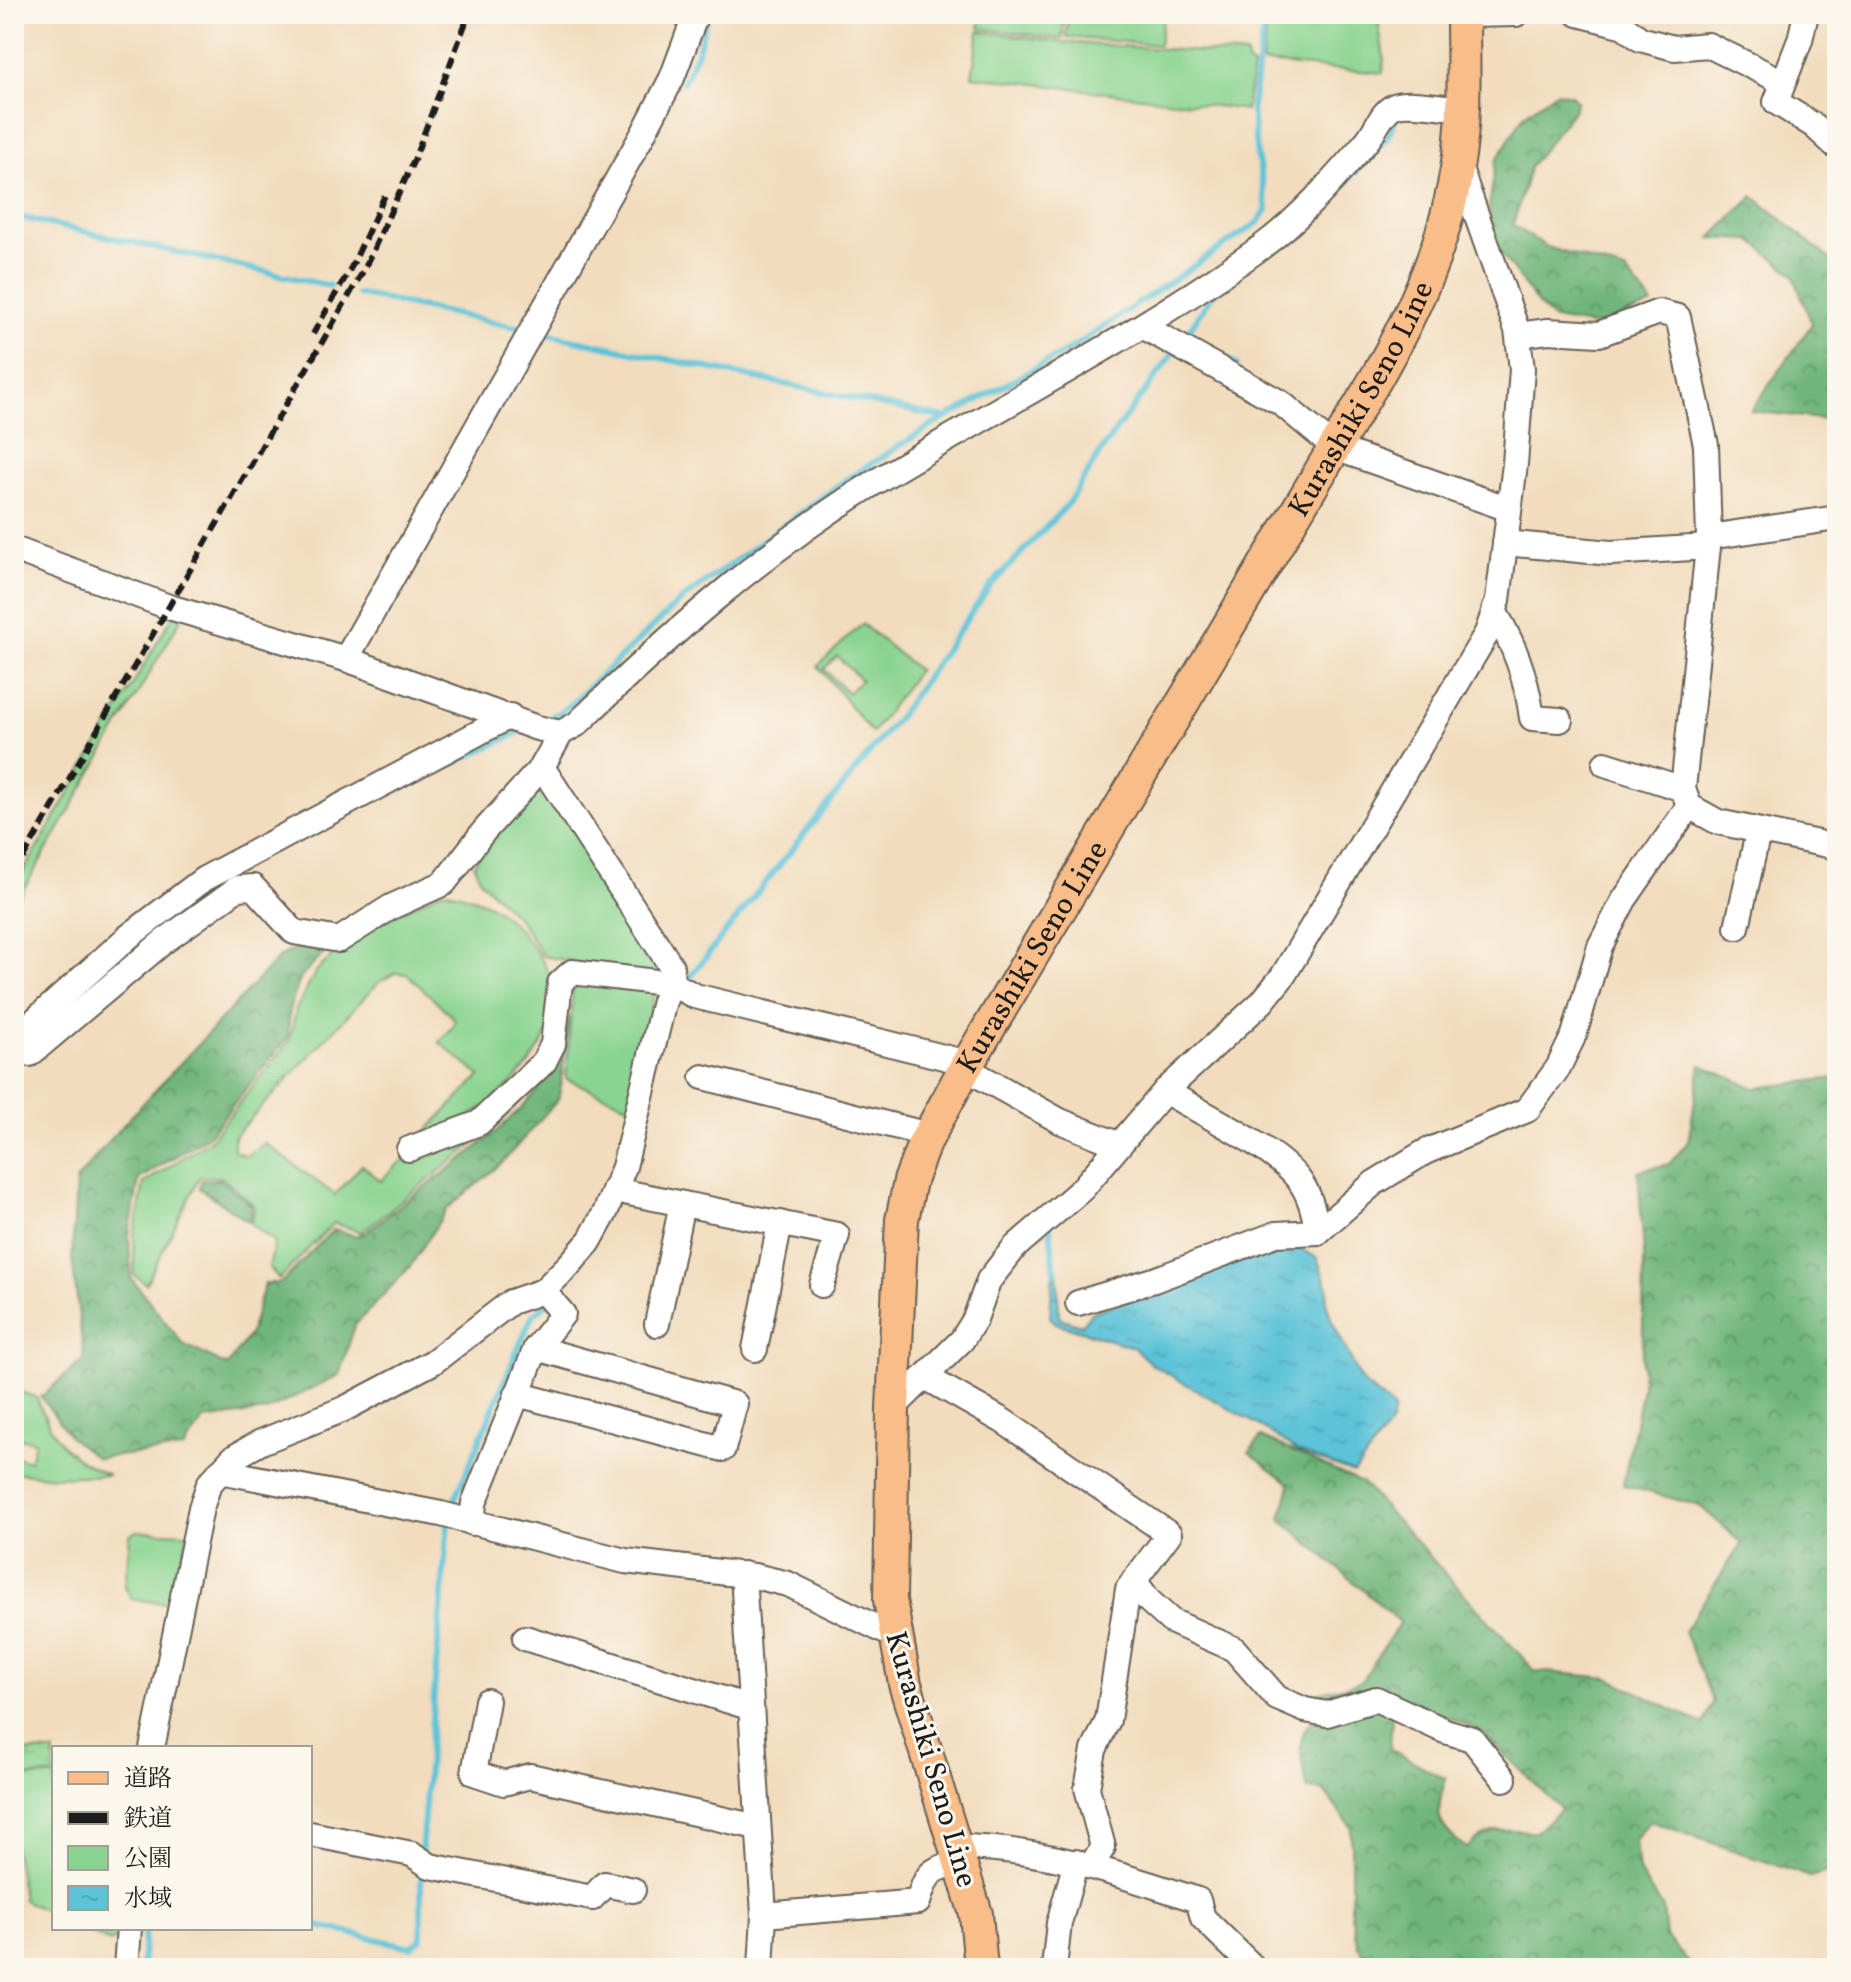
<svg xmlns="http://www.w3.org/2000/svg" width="1851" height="1982" viewBox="0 0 1851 1982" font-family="Vollkorn,'Noto Serif JP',serif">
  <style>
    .green { fill: #8ad491; stroke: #537856; stroke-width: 2; fill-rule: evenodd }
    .forest { fill: url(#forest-crowns); stroke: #46694c; stroke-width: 2 }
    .wetland { fill: url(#wetland-marsh); stroke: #537856; stroke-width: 2 }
    .water { fill: url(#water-ripples); stroke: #3c707a; stroke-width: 2 }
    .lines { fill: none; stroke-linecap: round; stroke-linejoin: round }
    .stream { stroke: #5cc3d8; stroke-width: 6 }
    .minor-casing { stroke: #675f54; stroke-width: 28 }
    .major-casing { stroke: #675f54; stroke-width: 36 }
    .minor { stroke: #fff; stroke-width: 24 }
    .major { stroke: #f8bd88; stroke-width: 32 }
    .rail { stroke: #1c1c1c; stroke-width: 6; stroke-dasharray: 12 6; stroke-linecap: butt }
    .labels { text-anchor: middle; stroke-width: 6; stroke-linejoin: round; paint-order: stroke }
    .street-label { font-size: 30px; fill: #1c1c1c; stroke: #fbf7ec }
  </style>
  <defs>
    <pattern id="forest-crowns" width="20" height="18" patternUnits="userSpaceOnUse" patternTransform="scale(2)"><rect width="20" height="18" fill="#6fb67b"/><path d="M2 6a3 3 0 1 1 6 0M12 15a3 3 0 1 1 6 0" fill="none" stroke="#5a9364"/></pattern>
    <pattern id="wetland-marsh" width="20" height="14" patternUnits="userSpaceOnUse" patternTransform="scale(2)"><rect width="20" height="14" fill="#8ad491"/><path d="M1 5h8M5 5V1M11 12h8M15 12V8" fill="none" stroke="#76b57c"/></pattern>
    <pattern id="water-ripples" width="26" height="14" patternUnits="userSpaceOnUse" patternTransform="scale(2)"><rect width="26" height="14" fill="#5cc3d8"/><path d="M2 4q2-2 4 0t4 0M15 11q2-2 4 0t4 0" fill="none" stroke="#4fa7b9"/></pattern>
  </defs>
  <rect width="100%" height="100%" fill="#fbf7ec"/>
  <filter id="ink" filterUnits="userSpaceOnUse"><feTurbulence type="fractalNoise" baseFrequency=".0125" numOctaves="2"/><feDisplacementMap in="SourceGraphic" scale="16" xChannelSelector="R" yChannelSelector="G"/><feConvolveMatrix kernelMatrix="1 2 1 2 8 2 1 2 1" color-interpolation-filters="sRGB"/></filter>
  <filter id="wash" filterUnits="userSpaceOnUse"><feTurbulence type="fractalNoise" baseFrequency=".006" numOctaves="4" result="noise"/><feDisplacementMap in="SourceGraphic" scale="32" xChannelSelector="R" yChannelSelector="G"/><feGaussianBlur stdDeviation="1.8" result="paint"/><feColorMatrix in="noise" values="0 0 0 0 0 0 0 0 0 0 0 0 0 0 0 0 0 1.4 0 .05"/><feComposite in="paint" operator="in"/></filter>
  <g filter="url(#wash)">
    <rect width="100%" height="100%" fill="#f2dcbd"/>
    <g class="green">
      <path d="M981,14H1065L1062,39L979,28Z"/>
      <path d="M1069,14H1164L1159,45L1066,37Z"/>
      <path d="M1269,14H1377L1384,58L1383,73L1262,63Z"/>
      <path d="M979,31L1061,42L1247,55V63L1253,67L1246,110L972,76Z"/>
      <path d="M175,612L181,619L14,906V888Z"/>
      <path d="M862,624L918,670L872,733L818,666ZM837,656L861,680L848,693L824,669Z"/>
      <path d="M540,779L662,964L659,977L543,956L519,919L481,881L474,865L479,855Z"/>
      <path d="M443,890C488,899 505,910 533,947C582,1010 534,1071 479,1110C462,1123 437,1131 418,1140L480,1076L439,1042L452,1028L455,1019L407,974L395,973L378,983L234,1136V1151L246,1156L265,1143L335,1195L362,1165L381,1181C413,1146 407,1162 445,1149C482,1136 518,1099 545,1072L497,1126L361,1232L334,1223L279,1279L269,1267L275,1242L251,1224L255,1206L223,1178L200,1176L146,1284L134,1275V1236L144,1183L210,1140L290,1040L296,1009L316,971L353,937Z"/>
      <path d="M583,980L655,991L630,1106L566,1079L573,989Z"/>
      <path d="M14,1390L36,1397C55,1440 63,1456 109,1475L54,1477L14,1472ZM19,1438L35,1441L30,1461L15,1457Z"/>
      <path d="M136,1531L188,1533L172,1604L132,1599L125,1587L130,1535Z"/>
      <path d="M54,1776V1915L23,1900L14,1845V1778Z"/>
      <path d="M81,1928H119L118,1938L110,1942Z"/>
    </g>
    <g class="forest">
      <path d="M1556,92L1571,95L1577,101L1572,113L1530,166L1513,225L1547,247L1625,271L1653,304L1598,326L1553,319L1537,303L1494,243L1489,207L1496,161L1524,115Z"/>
      <path d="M1753,196L1837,265V421L1751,411L1812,324L1793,274L1751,240L1711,238Z"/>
      <path d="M298,947L329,948L301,977L290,1007L288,1037L208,1136L139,1179L129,1236L131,1278L183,1344L227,1366L250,1333L265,1283H281L334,1229L355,1236L365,1233C424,1184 497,1142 545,1081C559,1063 563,1038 569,1017L559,1098L502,1163L447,1209L410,1267L355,1325L339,1375L266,1411L204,1420L183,1449L96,1458L71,1438L41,1397L84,1359L72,1258L76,1181L112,1137L279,957Z"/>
      <path d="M1701,1065L1755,1088L1837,1078V1869L1810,1877L1650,1821L1635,1840L1638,1871L1663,1908L1666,1937L1694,1968H1414L1400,1959L1365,1956L1358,1946L1351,1916V1827L1323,1790H1308C1287,1713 1313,1717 1378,1705L1392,1714L1390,1749L1446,1779C1434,1814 1436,1827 1467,1848C1489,1826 1507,1828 1536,1832L1561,1809L1479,1730L1415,1703L1376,1696L1317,1706L1310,1695L1361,1682L1400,1622L1281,1519L1290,1484L1249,1452L1261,1437L1362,1483L1535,1671L1609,1678L1703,1725L1713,1702L1684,1631L1742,1543L1700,1506L1623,1485L1642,1388L1644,1253L1638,1171L1669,1164L1688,1142Z"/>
      <path d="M202,1180H221L252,1206L249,1222L199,1188Z"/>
    </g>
    <path class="wetland" d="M14,1751L54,1752V1775L14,1777Z"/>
    <path class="water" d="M1301,1249L1317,1258L1328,1288L1326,1302L1332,1321L1362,1382L1394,1409L1391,1423L1354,1473L1298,1452L1260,1426L1151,1364L1133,1347L1056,1323L1050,1317L1053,1269H1057L1059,1318L1081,1325L1092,1312L1273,1251Z"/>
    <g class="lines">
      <g class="stream">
        <path d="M14,16L15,14"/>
        <path d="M683,82L698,50L708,14"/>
        <path d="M1316,214L1387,138L1397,115"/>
        <path d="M14,216L330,286"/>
        <path d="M358,294L520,328"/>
        <path d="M538,332L945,418"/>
        <path d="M1186,335L1237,365"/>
        <path d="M1181,342L1213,294L1233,281"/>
        <path d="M100,568L157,588"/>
        <path d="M179,595L244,617"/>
        <path d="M543,722L569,706L680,601L849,478L931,426L1072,348L1259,222L1267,209L1256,149L1252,108L1265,14"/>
        <path d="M395,791L522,731"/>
        <path d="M123,957L183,910"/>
        <path d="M685,983L899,716L991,585L1068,504L1105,445L1175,351"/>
        <path d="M1050,1228L1055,1273"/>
        <path d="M450,1511L532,1316L548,1303"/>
        <path d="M421,1854L448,1522"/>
        <path d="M310,1924L411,1947L421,1939V1869"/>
        <path d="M142,1968L145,1928"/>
      </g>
    </g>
  </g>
  <g filter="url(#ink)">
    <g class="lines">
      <g class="minor-casing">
        <g id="minor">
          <path d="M1578,14L1624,26L1640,39L1674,48L1708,45L1781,81"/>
          <path d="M1806,14L1800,40L1776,102L1813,125L1837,147"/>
          <path d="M1463,15L1516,14"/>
          <path d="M1144,327L1281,403L1335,448L1509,509"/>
          <path d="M1518,335L1548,331L1599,334L1659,312L1678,317L1706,445L1709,537L1683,789L1689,806L1718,822L1837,847"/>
          <path d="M1709,537L1837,518"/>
          <path d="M1505,543L1611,553L1708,547"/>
          <path d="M14,549L169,607L346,659L537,728L561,733"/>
          <path d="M1494,611C1515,645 1527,679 1532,718L1560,720"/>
          <path d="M346,659L642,136L672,78L696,14"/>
          <path d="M1605,764L1683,789"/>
          <path d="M1737,927L1758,833"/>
          <path d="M14,1039L128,937L204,879L510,716"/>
          <path d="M14,1040L30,1054L163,942L238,888L253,887L294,932L339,940L391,907L444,883L484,831L542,767L561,733L577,724C667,637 765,550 872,484C1001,405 1136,337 1260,248C1300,219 1334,179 1366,142C1376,131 1382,109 1397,105C1411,101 1447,108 1463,109"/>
          <path d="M965,1068L1060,1121L1117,1144"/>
          <path d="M703,1077L929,1135"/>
          <path d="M1165,1091C1201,1113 1275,1148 1299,1180C1311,1196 1314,1214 1318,1232"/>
          <path d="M409,1149L479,1123L544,1062L553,1044L560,983L572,972L672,984L695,996L968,1063"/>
          <path d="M614,1190L837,1235L822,1285"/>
          <path d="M1078,1303L1154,1280L1276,1234L1318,1232L1374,1183L1425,1152L1527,1110L1558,1068L1574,1035L1600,946L1624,900L1689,806"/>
          <path d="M657,1324L682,1204"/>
          <path d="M755,1349L780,1223"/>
          <path d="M927,1378L1003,1421L1169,1534L1128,1589L1108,1720L1094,1750L1087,1788L1103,1847L1091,1866"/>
          <path d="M517,1394L723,1449L735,1404L536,1348"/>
          <path d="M893,1408L962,1340L975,1319L989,1280L1015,1247L1082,1189L1165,1091L1262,1002L1283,976L1487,633L1498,600L1515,464L1522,369L1517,330L1458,163"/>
          <path d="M220,1471L441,1514L625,1561L754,1576L788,1584L894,1636"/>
          <path d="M472,1523L474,1503L536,1348L563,1314L543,1291"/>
          <path d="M743,1574L764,1915L761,1968"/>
          <path d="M1134,1580L1149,1601L1171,1621L1234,1649L1277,1698L1305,1710L1327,1714L1376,1699L1445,1731L1472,1739L1504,1779"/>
          <path d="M525,1638L749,1707"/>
          <path d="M487,1701L474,1773L504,1783L530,1776L757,1827"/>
          <path d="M152,1748L201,1508L209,1484L233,1458L261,1442L344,1409L433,1362L511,1302L543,1291L569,1265L589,1242L605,1213L624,1167L664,1001L672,984L671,966L542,767"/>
          <path d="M310,1834L412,1854L430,1866L592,1898L605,1884L633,1890"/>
          <path d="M955,1847C1040,1847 1118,1874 1198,1900L1203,1918L1254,1968"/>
          <path d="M764,1915L918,1902C927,1873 929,1869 960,1863"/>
          <path d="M126,1968L129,1928"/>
          <path d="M1054,1968L1059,1923L1076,1862"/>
        </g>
      </g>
      <g class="major-casing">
        <g id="major">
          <path id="s1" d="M981,1968L976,1914L905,1684L890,1600L893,1408L902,1220L910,1181L923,1146L965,1068L1375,380C1414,312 1447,241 1458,162C1466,113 1463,63 1463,14"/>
        </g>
      </g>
      <use href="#minor" class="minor"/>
      <use href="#major" class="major"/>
      <g class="rail">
        <path d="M313,334L353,264L385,195"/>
        <path d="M14,874L365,268L414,160L469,14"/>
      </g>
    </g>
  </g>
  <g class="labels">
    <g class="street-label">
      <text dy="10" stroke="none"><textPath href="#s1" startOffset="1704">Kurashiki Seno Line</textPath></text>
      <text dy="10" stroke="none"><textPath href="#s1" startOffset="1056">Kurashiki Seno Line</textPath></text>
      <text transform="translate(932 1759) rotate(74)" y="10">Kurashiki Seno Line</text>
    </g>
  </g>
  <rect width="1851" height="1982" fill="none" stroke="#fbf7ec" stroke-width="48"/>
  <rect x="52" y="1746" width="260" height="184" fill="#fbf7ec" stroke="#a29f99" stroke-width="2"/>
  <rect x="68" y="1772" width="40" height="12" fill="#f8bd88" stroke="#a29f99" stroke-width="2"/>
  <text x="124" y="1786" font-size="24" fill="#1c1c1c">道路</text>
  <rect x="68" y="1812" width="40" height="12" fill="#1c1c1c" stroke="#a29f99" stroke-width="2"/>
  <text x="124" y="1826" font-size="24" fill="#1c1c1c">鉄道</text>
  <rect x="68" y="1846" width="40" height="24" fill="#8ad491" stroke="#a29f99" stroke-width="2"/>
  <text x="124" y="1866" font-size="24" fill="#1c1c1c">公園</text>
  <rect x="68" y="1886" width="40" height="24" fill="url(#water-ripples)" stroke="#a29f99" stroke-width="2"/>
  <text x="124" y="1906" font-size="24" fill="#1c1c1c">水域</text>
</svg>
